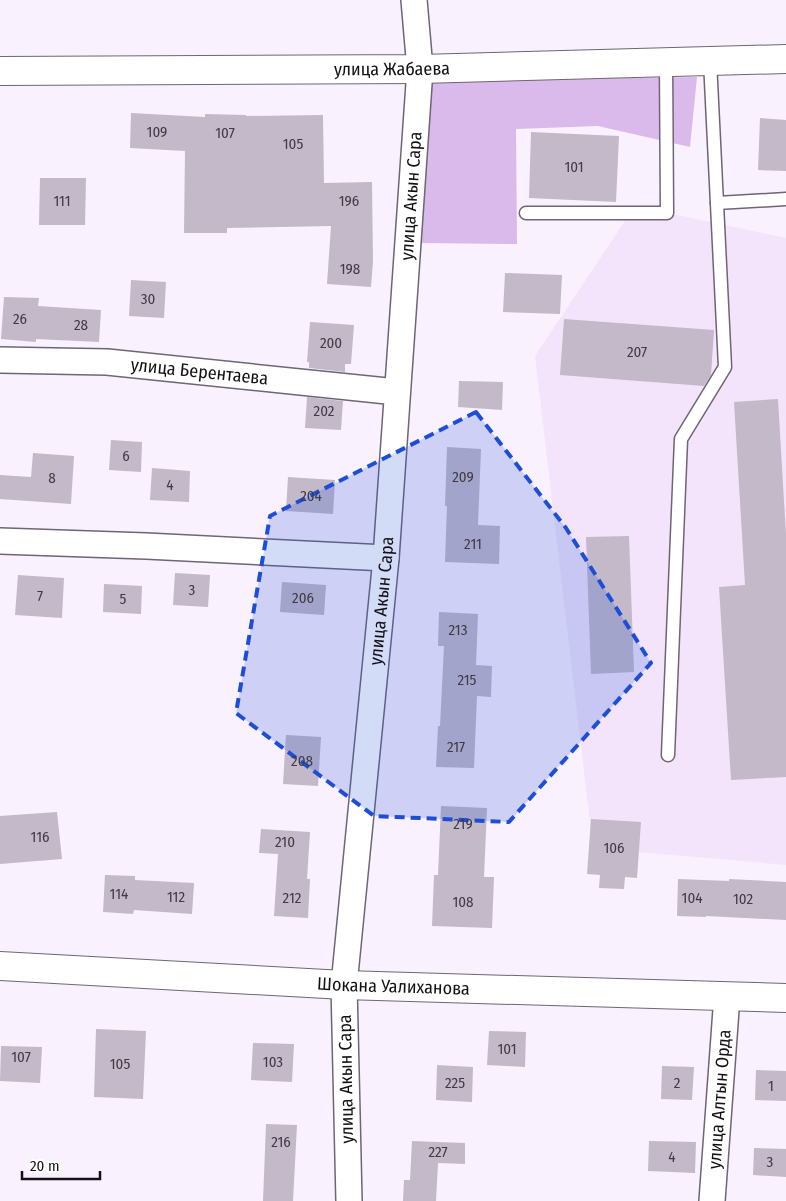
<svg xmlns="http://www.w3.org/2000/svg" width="786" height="1201" viewBox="0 0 786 1201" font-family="'Fira Sans Condensed',sans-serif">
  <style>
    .built { fill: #f3e4fb }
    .green { fill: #dab9eb }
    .building { fill: #c3b9c8 }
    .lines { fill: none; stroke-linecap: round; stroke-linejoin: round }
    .service-casing { stroke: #6f6573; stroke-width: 15 }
    .minor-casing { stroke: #6f6573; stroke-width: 28 }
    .tertiary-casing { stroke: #6f6573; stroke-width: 30 }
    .service { stroke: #fff; stroke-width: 12 }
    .minor { stroke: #fff; stroke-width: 25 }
    .tertiary { stroke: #fff; stroke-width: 28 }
    .marked { fill: #1d4ed8; fill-opacity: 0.2; stroke: #1d4ed8; stroke-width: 4; stroke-dasharray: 10 6; stroke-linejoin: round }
    .labels { text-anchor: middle; stroke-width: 4; stroke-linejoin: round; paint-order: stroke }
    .number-label { font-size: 15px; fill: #403a42 }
    .street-label { font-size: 18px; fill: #141015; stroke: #fff }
  </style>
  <rect width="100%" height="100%" fill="#faf1fe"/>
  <path class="built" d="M635,206L786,238V865L593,848L535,356Z"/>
  <path class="green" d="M697,77L690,147L598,126L516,129L517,244L420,243L431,80Z"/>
  <g class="building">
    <path d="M131,113L205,117V114L246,115V116L323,115L324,183L372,182L373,261L371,287L327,284L331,226L227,228V233H184L185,151L130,148Z"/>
    <path d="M760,118L786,120V171L758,170Z"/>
    <path d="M531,132L619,136L616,202L529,198Z"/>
    <path d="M40,178H86L85,225H39Z"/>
    <path d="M505,273L562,275L560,314L503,312Z"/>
    <path d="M131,280L166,282L164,318L129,316Z"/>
    <path d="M4,297L39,298L38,306L101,310L99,342L36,339V342L1,339Z"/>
    <path d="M564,319L714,330L711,375L704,386L560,375Z"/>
    <path d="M310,322L354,325L351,364H345V372L309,368V362H307Z"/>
    <path d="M459,381L503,382L502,410L458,407Z"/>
    <path d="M307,397L343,401L341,430L305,428Z"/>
    <path d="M778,399L786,535V777L731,780L719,587L745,585L734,402Z"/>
    <path d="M111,440L142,442L141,472L109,470Z"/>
    <path d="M447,447L481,449L478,525L500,526L499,564L445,562L447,506H445Z"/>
    <path d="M33,453L74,456L71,504L0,499V475L31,477Z"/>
    <path d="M152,468L190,471L189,502L150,500Z"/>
    <path d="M288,477L335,480L333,514L286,511Z"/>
    <path d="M629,536L634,672L591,674L586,537Z"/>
    <path d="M175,573L210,575L208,607L173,605Z"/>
    <path d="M18,575L64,578L62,618L15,615Z"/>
    <path d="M282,582L326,585L324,615L280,612Z"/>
    <path d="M104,584L142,586L141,614L103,612Z"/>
    <path d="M439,612L478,614L476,665L492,666L491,697L477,696L474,768L436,767L438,726H440L444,646H438Z"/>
    <path d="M286,735L321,737L318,786L283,784Z"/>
    <path d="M441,806L487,808L484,877H494L492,928L432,926L434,875H438Z"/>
    <path d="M57,812L62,859L0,864V816Z"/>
    <path d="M591,819L641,822L637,878L625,877L624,889L599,888L600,875L587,874Z"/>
    <path d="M261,829L310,832L307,879H310L308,918L274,916L278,854L259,853Z"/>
    <path d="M105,875L135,876V880L194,883L192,914L134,910L133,914L103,912Z"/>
    <path d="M678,879L729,881V879L786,882V920L706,916V917L677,916Z"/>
    <path d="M96,1029L146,1031L143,1099L94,1097Z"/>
    <path d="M489,1031L526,1032L525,1067L487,1065Z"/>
    <path d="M253,1043L294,1044L292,1082L251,1080Z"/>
    <path d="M1,1046L42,1047L40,1083L0,1081Z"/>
    <path d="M437,1065L473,1067L472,1102L436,1100Z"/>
    <path d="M662,1066L694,1067L692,1100L661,1099Z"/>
    <path d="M756,1070L786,1071V1101L755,1100Z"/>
    <path d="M266,1124L297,1125L293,1201H263Z"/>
    <path d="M412,1141L465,1143V1164L438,1163L436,1201H403L404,1180H410Z"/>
    <path d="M649,1141L696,1142L695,1173L648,1171Z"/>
    <path d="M754,1148L786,1149V1177L753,1175Z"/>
  </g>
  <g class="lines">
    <g class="service-casing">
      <g id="service">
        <path d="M717,203L786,199"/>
        <path d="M526,213H667L666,62"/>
        <path d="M668,755L681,439L725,367L710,61"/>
      </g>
    </g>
    <g class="minor-casing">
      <g id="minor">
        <path id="s1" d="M0,360L107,362L397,392"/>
        <path d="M0,541L146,546L386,558"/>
        <path id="s2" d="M349,1201L344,985L386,558L420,69L414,0"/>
        <path id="s3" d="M712,1201L727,996"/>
      </g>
    </g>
    <g class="tertiary-casing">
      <g id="tertiary">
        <path id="s4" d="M0,71L420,69L786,59"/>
        <path id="s5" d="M0,966L344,985L786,998"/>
      </g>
    </g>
    <use href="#service" class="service"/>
    <use href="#minor" class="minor"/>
    <use href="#tertiary" class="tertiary"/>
  </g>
  <path class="marked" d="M476,412L566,528L651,663L509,822L374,816L236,713L270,516Z"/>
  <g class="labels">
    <g class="number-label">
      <text x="157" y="137">109</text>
      <text x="225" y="138">107</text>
      <text x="293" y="149">105</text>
      <text x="574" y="172">101</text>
      <text x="62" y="206">111</text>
      <text x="349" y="206">196</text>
      <text x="350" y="274">198</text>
      <text x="148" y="304">30</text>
      <text x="20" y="324">26</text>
      <text x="81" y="330">28</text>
      <text x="331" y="348">200</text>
      <text x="637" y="357">207</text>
      <text x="324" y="416">202</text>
      <text x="126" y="461">6</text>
      <text x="463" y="482">209</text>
      <text x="52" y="483">8</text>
      <text x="170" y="490">4</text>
      <text x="311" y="501">204</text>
      <text x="473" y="549">211</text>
      <text x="192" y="595">3</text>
      <text x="40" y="601">7</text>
      <text x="303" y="603">206</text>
      <text x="123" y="604">5</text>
      <text x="458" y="635">213</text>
      <text x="467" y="685">215</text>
      <text x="456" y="752">217</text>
      <text x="302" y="766">208</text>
      <text x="463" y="829">219</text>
      <text x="40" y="842">116</text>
      <text x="285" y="847">210</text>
      <text x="614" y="853">106</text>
      <text x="119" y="899">114</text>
      <text x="176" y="902">112</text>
      <text x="292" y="903">212</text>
      <text x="692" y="903">104</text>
      <text x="743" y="904">102</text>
      <text x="463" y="907">108</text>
      <text x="507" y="1054">101</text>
      <text x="21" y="1062">107</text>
      <text x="273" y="1067">103</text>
      <text x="120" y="1069">105</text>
      <text x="455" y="1088">225</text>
      <text x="677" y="1088">2</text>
      <text x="771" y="1091">1</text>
      <text x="281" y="1147">216</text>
      <text x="438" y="1157">227</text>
      <text x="672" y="1162">4</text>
      <text x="770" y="1167">3</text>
    </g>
    <g class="street-label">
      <text dy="6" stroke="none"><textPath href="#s4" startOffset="392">улица Жабаева</textPath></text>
      <text dy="6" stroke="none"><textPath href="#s2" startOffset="1008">улица Акын Сара</textPath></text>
      <text dy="6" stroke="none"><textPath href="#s1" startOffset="200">улица Берентаева</textPath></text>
      <text dy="6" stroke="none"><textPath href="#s2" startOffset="602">улица Акын Сара</textPath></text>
      <text dy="6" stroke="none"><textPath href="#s5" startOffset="394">Шокана Уалиханова</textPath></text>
      <text transform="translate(346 1079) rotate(-91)" y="6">улица Акын Сара</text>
      <text dy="6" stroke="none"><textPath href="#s3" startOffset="102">улица Алтын Орда</textPath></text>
    </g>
  </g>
  <path d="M22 1171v8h78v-8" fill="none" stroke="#141015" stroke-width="2.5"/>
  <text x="30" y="1171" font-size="15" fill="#141015" stroke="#ffffff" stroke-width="4" paint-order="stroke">20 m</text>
</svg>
